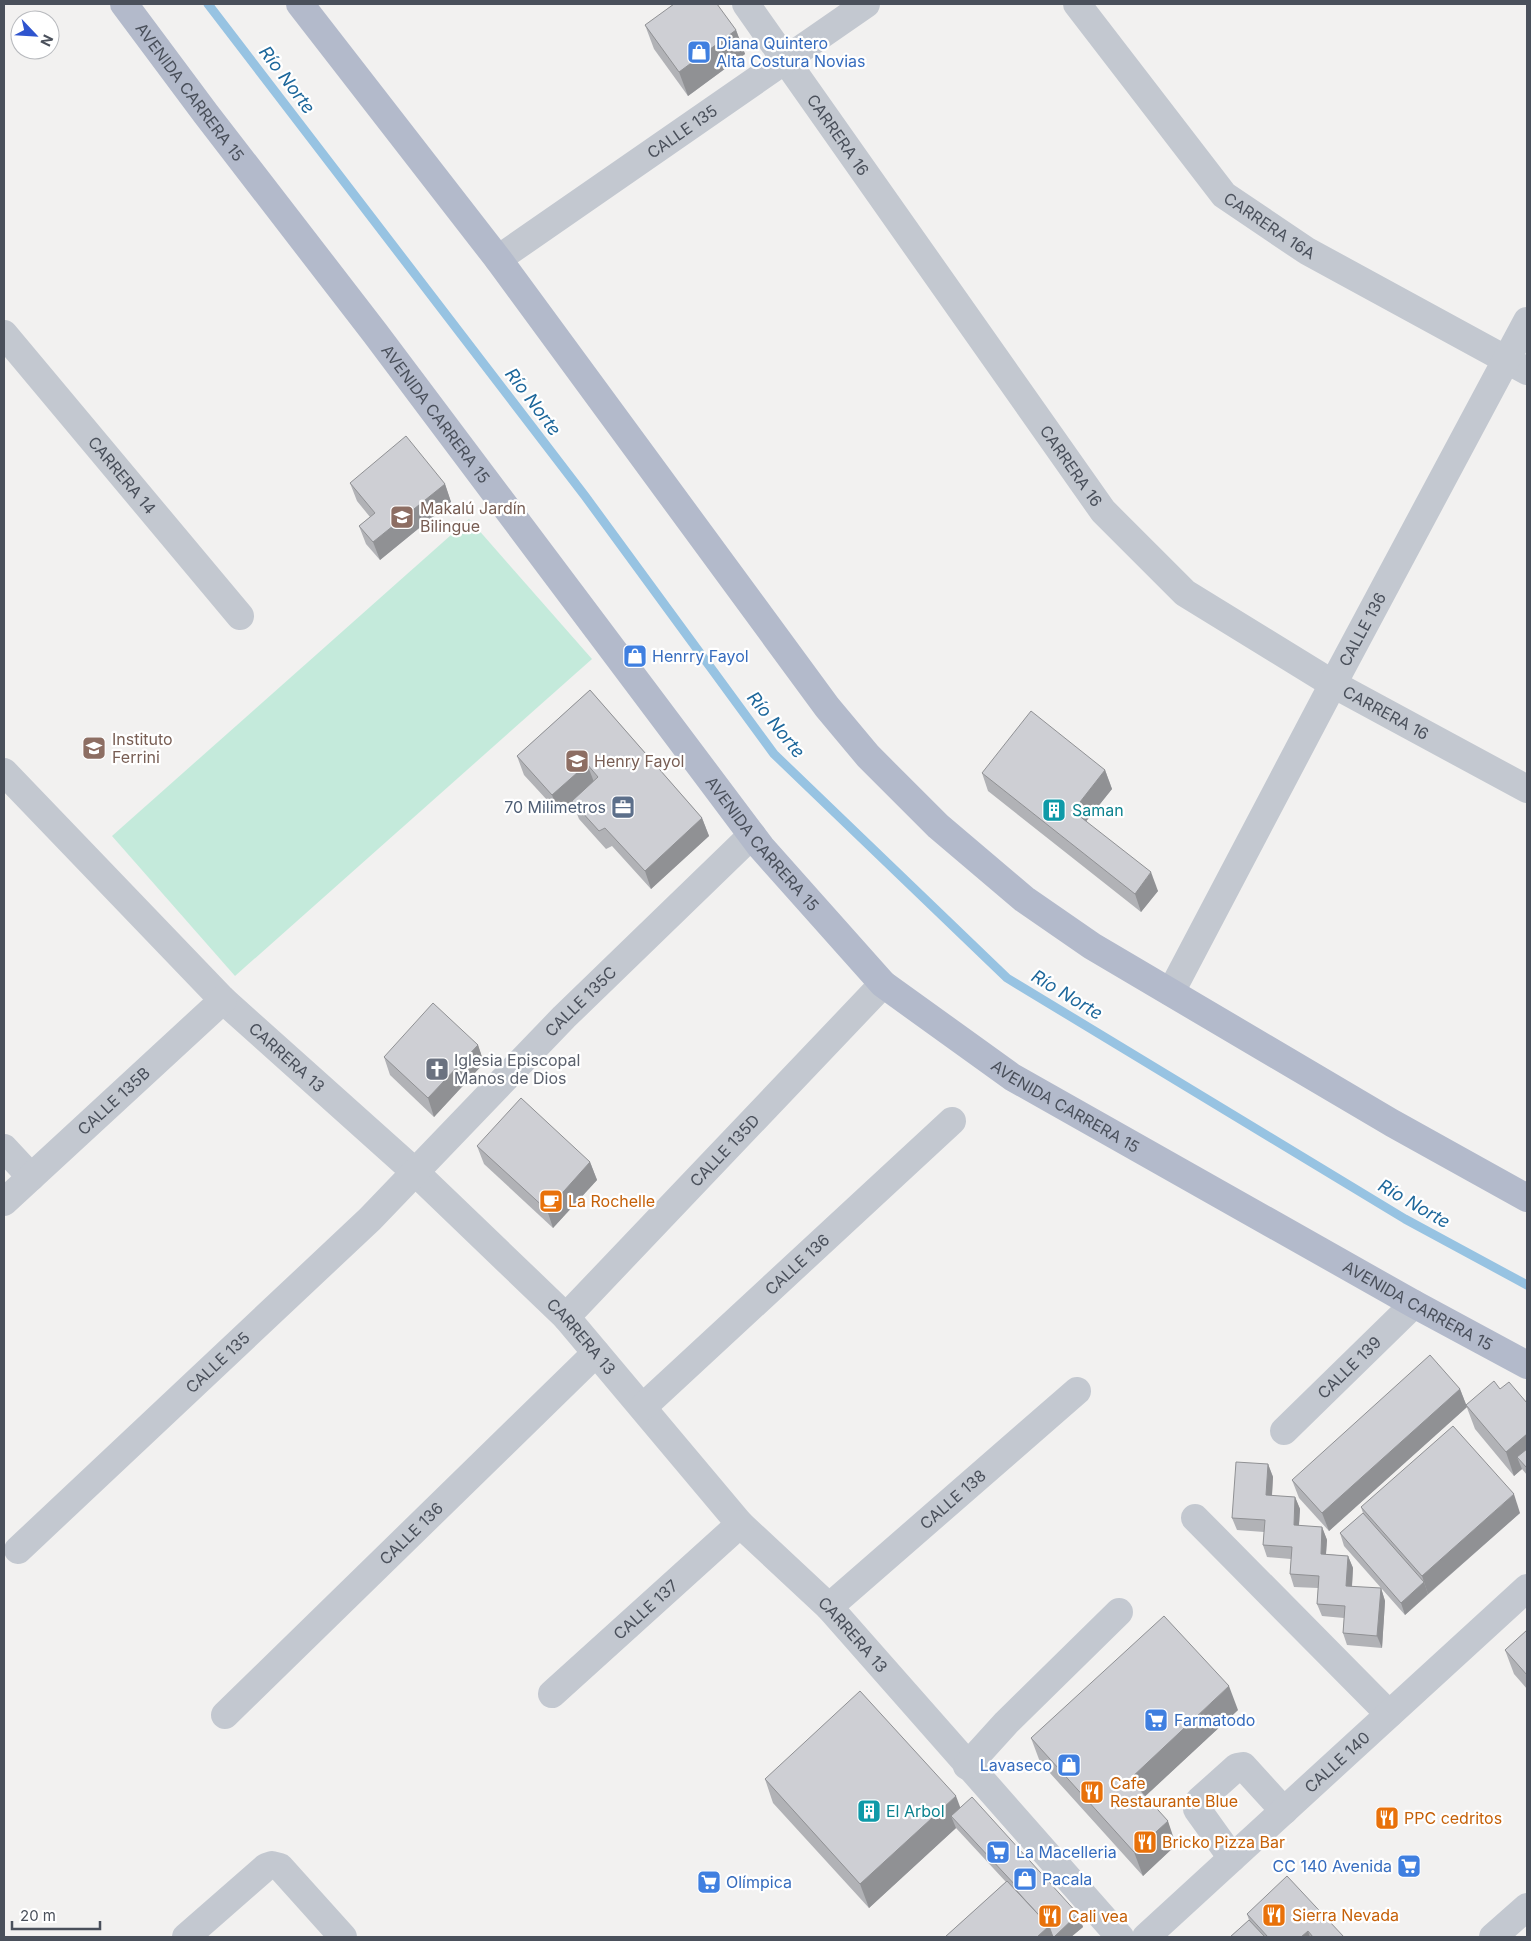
<svg xmlns="http://www.w3.org/2000/svg" width="1531" height="1941" viewBox="0 0 1531 1941" font-family="Inter,sans-serif">
  <style>
    .park { fill: #c4eadb }
    .lines { fill: none; stroke-linecap: round; stroke-linejoin: round }
    .stream { stroke: #97c3e2; stroke-width: 9 }
    .minor { stroke: #c3c8d0; stroke-width: 28 }
    .major { stroke: #b3bacb; stroke-width: 28 }
    .wall { fill: #b1b2b6 }
    .shaded-wall { fill: #909194 }
    .building { fill: #cecfd4; stroke: #909194 }
    .labels { text-anchor: middle; stroke-width: 4.5; stroke-linejoin: round; paint-order: stroke }
    .shop-label { font-size: 16px; fill: #366cbe; stroke: #fff; text-anchor: start }
    .street-label { font-size: 16px; fill: #4a505b; stroke: #fff }
    .education-label { font-size: 16px; fill: #785e54; stroke: #fff; text-anchor: start }
    .service-label { font-size: 16px; fill: #4e5e75; stroke: #fff; text-anchor: end }
    .culture-label { font-size: 16px; fill: #0d838f; stroke: #fff; text-anchor: start }
    .worship-label { font-size: 16px; fill: #5b616d; stroke: #fff; text-anchor: start }
    .food-label { font-size: 16px; fill: #c56008; stroke: #fff; text-anchor: start }
    .water-label { font-size: 18px; font-style: italic; fill: #1d679b; stroke: #fff }
  </style>
  <rect width="100%" height="100%" fill="#f2f1f0"/>
  <path class="park" d="M469,519L592,659L235,976L112,836Z"/>
  <g class="lines">
    <path class="stream" d="M208,4L585,496L774,754L1007,978L1405,1219L1527,1285"/>
    <g class="minor">
      <path id="s1" d="M746,4L1103,511L1185,593L1333,684L1527,789"/>
      <path id="s2" d="M1077,4L1224,195L1307,251L1527,371"/>
      <path id="s3" d="M498,259L866,4"/>
      <path id="s4" d="M4,334L240,616"/>
      <path id="s5" d="M4,772L223,1000L414,1171L566,1317L740,1524L829,1607L1120,1937"/>
      <path id="s6" d="M1171,992L1333,684L1527,321"/>
      <path d="M4,1148L31,1177"/>
      <path id="s7" d="M4,1202L223,1000"/>
      <path id="s8" d="M566,1317L883,984"/>
      <path id="s9" d="M643,1407L952,1121"/>
      <path id="s10" d="M1284,1431L1414,1304"/>
      <path d="M1195,1518L1389,1714"/>
      <path id="s11" d="M18,1550L370,1219L564,1017L752,835"/>
      <path id="s12" d="M829,1607L1077,1391"/>
      <path id="s13" d="M552,1694L740,1524"/>
      <path id="s14" d="M225,1715L596,1353"/>
      <path d="M967,1766L1006,1723L1119,1612"/>
      <path d="M1232,1858L1197,1809L1199,1801L1237,1767L1243,1766L1284,1811"/>
      <path d="M186,1937L266,1867L272,1865L280,1867L343,1937"/>
      <path id="s15" d="M1146,1937L1527,1588"/>
      <path d="M1493,1937L1527,1907"/>
    </g>
    <g class="major">
      <path id="s16" d="M124,4L206,114L375,333L761,847L883,984L1012,1077L1414,1304L1527,1365"/>
      <path d="M300,4L498,259L827,707L868,756L938,826L1024,899L1092,946L1392,1123L1527,1198"/>
    </g>
  </g>
  <g class="wall">
    <path d="M645,25L736,30L745,54L688,96L654,49Z"/>
    <path d="M350,483L445,484L451,502L380,560L366,544L359,526L370,517L357,501Z"/>
    <path d="M590,690L702,818L709,836L651,889L612,846L606,849L579,819L572,801L559,813L524,775L517,756Z"/>
    <path d="M1105,770L1112,789L1086,821L1158,891L1141,912L988,791L982,773Z"/>
    <path d="M478,1045L484,1063L434,1117L390,1075L384,1057Z"/>
    <path d="M477,1146L590,1162L597,1180L553,1228L484,1164Z"/>
    <path d="M1460,1389L1467,1407L1329,1531L1299,1498L1292,1480Z"/>
    <path d="M1500,1389L1527,1403V1475L1522,1469L1514,1476L1475,1429L1466,1405Z"/>
    <path d="M1268,1464L1273,1477L1272,1496L1295,1497L1300,1509L1299,1526L1322,1527L1327,1540L1326,1554L1348,1556L1353,1568L1352,1587L1381,1588L1385,1601L1382,1648L1347,1645L1343,1633L1344,1618L1322,1616L1317,1604L1318,1588L1294,1587L1290,1574L1291,1559L1267,1557L1263,1545L1264,1532L1237,1530L1232,1518Z"/>
    <path d="M1361,1507L1520,1513L1405,1615L1344,1546L1340,1533L1363,1513Z"/>
    <path d="M1527,1630V1689L1514,1674L1505,1650Z"/>
    <path d="M1238,1710L1145,1796L1176,1845L1143,1876L1040,1762L1031,1738Z"/>
    <path d="M765,1779L960,1808L1078,1914L1083,1927L1071,1937H945L1006,1882L956,1828L869,1908L773,1803Z"/>
    <path d="M1247,1914L1344,1937H1230L1249,1920Z"/>
  </g>
  <g class="shaded-wall">
    <path d="M736,30L745,54L688,96L679,72Z"/>
    <path d="M445,484L451,502L380,560L373,542Z"/>
    <path d="M587,764L594,782L559,813L552,795Z"/>
    <path d="M1105,770L1112,789L1080,829L1073,811Z"/>
    <path d="M702,818L709,836L651,889L645,871Z"/>
    <path d="M1151,872L1158,891L1141,912L1135,894Z"/>
    <path d="M478,1045L484,1063L434,1117L428,1098Z"/>
    <path d="M590,1162L597,1180L553,1228L547,1210Z"/>
    <path d="M1460,1389L1467,1407L1329,1531L1322,1513Z"/>
    <path d="M1527,1434V1465L1517,1457L1522,1469L1514,1476L1506,1452Z"/>
    <path d="M1268,1464L1273,1477L1271,1508L1266,1495Z"/>
    <path d="M1514,1494L1520,1513L1428,1594L1422,1576Z"/>
    <path d="M1295,1497L1300,1509L1298,1538L1294,1525Z"/>
    <path d="M1322,1527L1327,1540L1325,1566L1321,1554Z"/>
    <path d="M1348,1556L1353,1568L1351,1599L1346,1586Z"/>
    <path d="M1424,1582L1428,1594L1405,1615L1401,1603Z"/>
    <path d="M1381,1588L1385,1601L1382,1648L1377,1636Z"/>
    <path d="M1229,1686L1238,1710L1138,1803L1130,1779Z"/>
    <path d="M956,1796L965,1820L951,1816L956,1828L869,1908L860,1884Z"/>
    <path d="M1168,1821L1176,1845L1143,1876L1134,1852Z"/>
    <path d="M1078,1914L1083,1927L1071,1937H1054Z"/>
    <path d="M1049,1926L1053,1937H1037Z"/>
    <path d="M1308,1931L1310,1937H1301Z"/>
  </g>
  <g class="building">
    <path d="M674,4H717L736,30L679,72L645,25Z"/>
    <path d="M406,436L445,484L373,542L359,526L375,513L350,483Z"/>
    <path d="M590,690L702,818L645,871L605,828L599,831L572,801L598,777L587,764L552,795L517,756Z"/>
    <path d="M1031,711L1105,770L1073,811L1151,872L1135,894L982,773Z"/>
    <path d="M433,1003L478,1045L428,1098L384,1057Z"/>
    <path d="M521,1098L590,1162L547,1210L477,1146Z"/>
    <path d="M1430,1355L1460,1389L1322,1513L1292,1480Z"/>
    <path d="M1494,1381L1500,1389L1509,1382L1527,1403V1434L1506,1452L1466,1405Z"/>
    <path d="M1453,1426L1514,1494L1422,1576L1361,1507Z"/>
    <path d="M1527,1449V1468L1517,1457Z"/>
    <path d="M1236,1462L1268,1464L1266,1495L1295,1497L1294,1525L1322,1527L1321,1554L1348,1556L1346,1586L1381,1588L1377,1636L1343,1633L1345,1606L1317,1604L1319,1576L1290,1574L1292,1547L1263,1545L1265,1520L1232,1518Z"/>
    <path d="M1363,1513L1424,1582L1401,1603L1340,1533Z"/>
    <path d="M1164,1616L1229,1686L1130,1779L1168,1821L1134,1852L1031,1738Z"/>
    <path d="M1527,1630V1675L1505,1650Z"/>
    <path d="M860,1691L956,1796L860,1884L765,1779Z"/>
    <path d="M972,1797L1078,1914L1054,1937H1053L1049,1926L1015,1889L1017,1887L951,1816Z"/>
    <path d="M1287,1876L1344,1937H1313L1308,1931L1301,1937H1268L1247,1914Z"/>
    <path d="M1007,1881L1049,1926L1037,1937H945Z"/>
    <path d="M1249,1920L1265,1937H1230Z"/>
  </g>
  <defs>
    <g id="shop-square" transform="scale(1.25)"><rect x="-9" y="-9" width="18" height="18" rx="4" fill="#3f7fe0" stroke="#fff"/><path d="M-5-2.5h2.3a2.7 3.5 0 0 1 5.4 0H5L5.5 6h-11ZM-1.5-2.5h3a1.5 2.3 0 0 0-3 0Z" fill="#fff"/></g>
    <g id="school-square" transform="scale(1.25)"><rect x="-9" y="-9" width="18" height="18" rx="4" fill="#8d6e63" stroke="#fff"/><path d="M0-5L7-2L0 1L-7-2ZM-4 1L0 2.5L4 1V4Q0 6-4 4Z" fill="#fff"/></g>
    <g id="office-square" transform="scale(1.25)"><rect x="-9" y="-9" width="18" height="18" rx="4" fill="#5c6f8a" stroke="#fff"/><path d="M-6-3h4V-5.5h4V-3h4V5H-6ZM-1-4.5V-3h2v-1.5ZM-6 0V1H6V0Z" fill="#fff"/></g>
    <g id="building-square" transform="scale(1.25)"><rect x="-9" y="-9" width="18" height="18" rx="4" fill="#0f9aa8" stroke="#fff"/><path d="M-4-6H4V6H1V3H-1V6H-4ZM-2.5-4.3h1.7v1.8h-1.7ZM.8-4.3h1.7v1.8H.8ZM-2.5-1h1.7V.8h-1.7ZM.8-1h1.7V.8H.8Z" fill="#fff"/></g>
    <g id="church-square" transform="scale(1.25)"><rect x="-9" y="-9" width="18" height="18" rx="4" fill="#6b7280" stroke="#fff"/><path d="M-1.2-6h2.4v3.5h3.3v2.4h-3.3V6h-2.4V-.1h-3.3v-2.4h3.3Z" fill="#fff"/></g>
    <g id="cafe-square" transform="scale(1.25)"><rect x="-9" y="-9" width="18" height="18" rx="4" fill="#e8710a" stroke="#fff"/><path d="M-5.5-4.5H6V0H3Q3 3.5 0 3.5H-2.5Q-5.5 3.5-5.5 0ZM3-3.2v2h1.7v-2ZM-6 4.5H4V6H-6Z" fill="#fff"/></g>
    <g id="supermarket-square" transform="scale(1.25)"><rect x="-9" y="-9" width="18" height="18" rx="4" fill="#3f7fe0" stroke="#fff"/><path d="M-6-5.5h2.5l.6 2H6L4.5 2H-2.5L-4.4-4H-6ZM-1.5 3.2a1.3 1.3 0 1 0 .1 0ZM3 3.2a1.3 1.3 0 1 0 .1 0Z" fill="#fff"/></g>
    <g id="restaurant-square" transform="scale(1.25)"><rect x="-9" y="-9" width="18" height="18" rx="4" fill="#e8710a" stroke="#fff"/><path d="M-5-6h1v4h1v-4h1v4h1v-4h1v5L-1.5 .5V6h-2V.5L-5-1ZM5-6V6H3V1.5H1.5Q1.5-4 5-6Z" fill="#fff"/></g>
  </defs>
  <g fill-rule="evenodd">
    <use href="#shop-square" x="699" y="52"/>
    <use href="#school-square" x="402" y="517"/>
    <use href="#shop-square" x="635" y="656"/>
    <use href="#school-square" x="94" y="748"/>
    <use href="#school-square" x="577" y="761"/>
    <use href="#office-square" x="623" y="807"/>
    <use href="#building-square" x="1054" y="810"/>
    <use href="#church-square" x="437" y="1069"/>
    <use href="#cafe-square" x="551" y="1201"/>
    <use href="#supermarket-square" x="1156" y="1720"/>
    <use href="#shop-square" x="1069" y="1765"/>
    <use href="#restaurant-square" x="1092" y="1792"/>
    <use href="#building-square" x="869" y="1811"/>
    <use href="#restaurant-square" x="1387" y="1818"/>
    <use href="#restaurant-square" x="1145" y="1842"/>
    <use href="#supermarket-square" x="998" y="1852"/>
    <use href="#supermarket-square" x="1409" y="1866"/>
    <use href="#shop-square" x="1025" y="1879"/>
    <use href="#supermarket-square" x="709" y="1882"/>
    <use href="#restaurant-square" x="1274" y="1915"/>
    <use href="#restaurant-square" x="1050" y="1916"/>
  </g>
  <g class="labels">
    <g class="shop-label">
      <text x="716" y="49">Diana Quintero<tspan x="716" dy="18">Alta Costura Novias</tspan></text>
      <text x="652" y="662">Henrry Fayol</text>
      <text x="1174" y="1726">Farmatodo</text>
      <text x="1052" y="1771" text-anchor="end">Lavaseco</text>
      <text x="1016" y="1858">La Macelleria</text>
      <text x="1392" y="1872" text-anchor="end">CC 140 Avenida</text>
      <text x="1042" y="1885">Pacala</text>
      <text x="726" y="1888">Olímpica</text>
    </g>
    <g class="street-label">
      <text dy="6" stroke="none"><textPath href="#s16" startOffset="110">AVENIDA CARRERA 15</textPath></text>
      <text dy="6" stroke="none"><textPath href="#s3" startOffset="224">CALLE 135</textPath></text>
      <text dy="6" stroke="none"><textPath href="#s1" startOffset="160">CARRERA 16</textPath></text>
      <text dy="6" stroke="none"><textPath href="#s2" startOffset="296">CARRERA 16A</textPath></text>
      <text dy="6" stroke="none"><textPath href="#s16" startOffset="515">AVENIDA CARRERA 15</textPath></text>
      <text dy="6" stroke="none"><textPath href="#s1" startOffset="565">CARRERA 16</textPath></text>
      <text dy="6" stroke="none"><textPath href="#s4" startOffset="184">CARRERA 14</textPath></text>
      <text dy="6" stroke="none"><textPath href="#s6" startOffset="410">CALLE 136</textPath></text>
      <text dy="6" stroke="none"><textPath href="#s1" startOffset="970">CARRERA 16</textPath></text>
      <text dy="6" stroke="none"><textPath href="#s16" startOffset="1055">AVENIDA CARRERA 15</textPath></text>
      <text dy="6" stroke="none"><textPath href="#s11" startOffset="786">CALLE 135C</textPath></text>
      <text dy="6" stroke="none"><textPath href="#s5" startOffset="402">CARRERA 13</textPath></text>
      <text dy="6" stroke="none"><textPath href="#s7" startOffset="149">CALLE 135B</textPath></text>
      <text dy="6" stroke="none"><textPath href="#s16" startOffset="1460">AVENIDA CARRERA 15</textPath></text>
      <text dy="6" stroke="none"><textPath href="#s8" startOffset="230">CALLE 135D</textPath></text>
      <text dy="6" stroke="none"><textPath href="#s9" startOffset="210">CALLE 136</textPath></text>
      <text dy="6" stroke="none"><textPath href="#s16" startOffset="1865">AVENIDA CARRERA 15</textPath></text>
      <text dy="6" stroke="none"><textPath href="#s5" startOffset="808">CARRERA 13</textPath></text>
      <text dy="6" stroke="none"><textPath href="#s11" startOffset="274">CALLE 135</textPath></text>
      <text dy="6" stroke="none"><textPath href="#s10" startOffset="91">CALLE 139</textPath></text>
      <text dy="6" stroke="none"><textPath href="#s12" startOffset="164">CALLE 138</textPath></text>
      <text dy="6" stroke="none"><textPath href="#s14" startOffset="260">CALLE 136</textPath></text>
      <text dy="6" stroke="none"><textPath href="#s13" startOffset="126">CALLE 137</textPath></text>
      <text dy="6" stroke="none"><textPath href="#s5" startOffset="1212">CARRERA 13</textPath></text>
      <text dy="6" stroke="none"><textPath href="#s15" startOffset="259">CALLE 140</textPath></text>
    </g>
    <g class="education-label">
      <text x="420" y="514">Makalú Jardín<tspan x="420" dy="18">Bilingue</tspan></text>
      <text x="112" y="745">Instituto<tspan x="112" dy="18">Ferrini</tspan></text>
      <text x="594" y="767">Henry Fayol</text>
    </g>
    <g class="service-label">
      <text x="606" y="813">70 Milimetros</text>
    </g>
    <g class="culture-label">
      <text x="1072" y="816">Saman</text>
      <text x="886" y="1817">El Arbol</text>
    </g>
    <g class="worship-label">
      <text x="454" y="1066">Iglesia Episcopal<tspan x="454" dy="18">Manos de Dios</tspan></text>
    </g>
    <g class="food-label">
      <text x="568" y="1207">La Rochelle</text>
      <text x="1110" y="1789">Cafe<tspan x="1110" dy="18">Restaurante Blue</tspan></text>
      <text x="1404" y="1824">PPC cedritos</text>
      <text x="1162" y="1848">Bricko Pizza Bar</text>
      <text x="1292" y="1921">Sierra Nevada</text>
      <text x="1068" y="1922">Cali vea</text>
    </g>
    <g class="water-label">
      <text transform="translate(287 80) rotate(53)" y="6">Río Norte</text>
      <text transform="translate(533 402) rotate(53)" y="6">Río Norte</text>
      <text transform="translate(776 725) rotate(51)" y="6">Río Norte</text>
      <text transform="translate(1067 995) rotate(31)" y="6">Río Norte</text>
      <text transform="translate(1414 1204) rotate(30)" y="6">Río Norte</text>
    </g>
  </g>
  <rect width="1531" height="1941" fill="none" stroke="#4a505b" stroke-width="10"/>
  <g transform="translate(35 35) rotate(115)"><circle r="24" fill="#ffffff" stroke="#b7b9bd"/>
  <path d="M0-4L9 19L0 12L-9 19Z" fill="#2f54ce"/>
  <text y="-8" font-size="14" font-weight="bold" text-anchor="middle" fill="#4a505b">N</text>
  </g>
  <path d="M12 1921v8h88v-8" fill="none" stroke="#4a505b" stroke-width="2.5"/>
  <text x="20" y="1921" font-size="15" fill="#4a505b" stroke="#ffffff" stroke-width="4" paint-order="stroke">20 m</text>
</svg>
